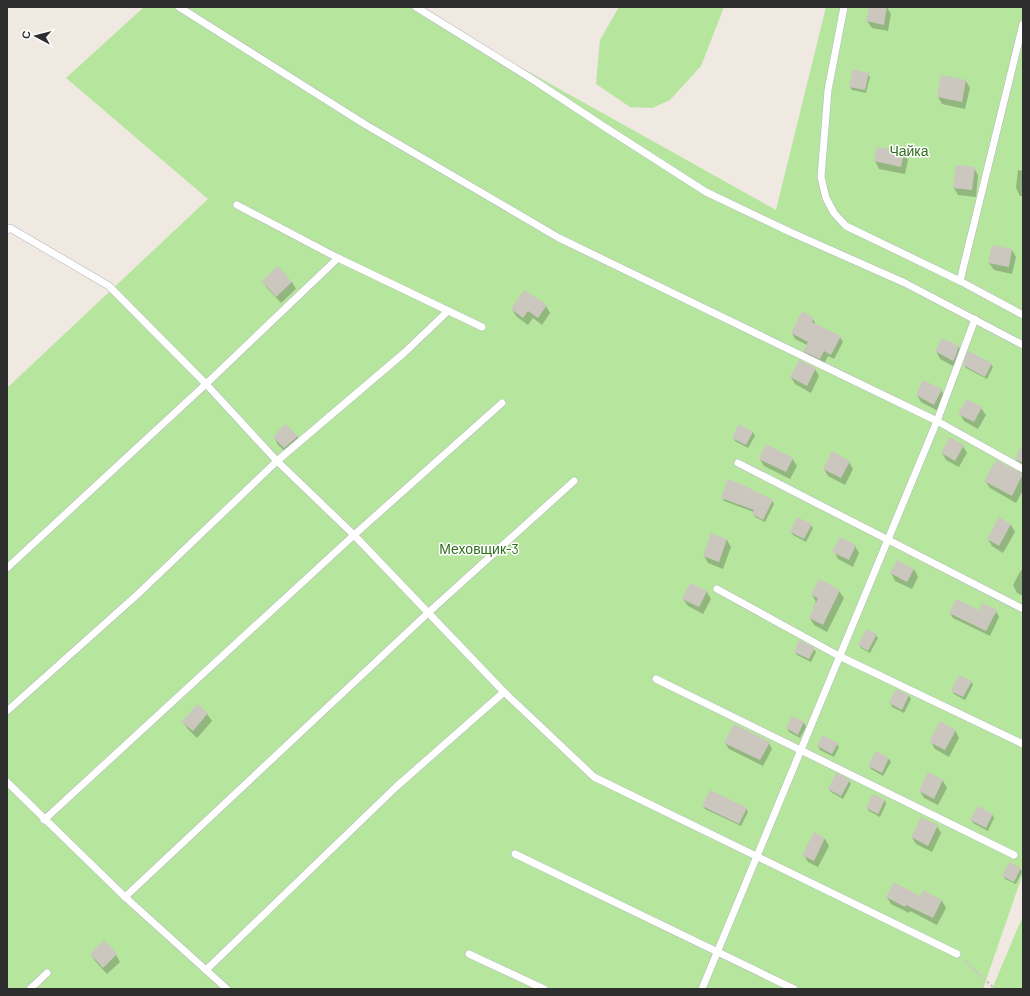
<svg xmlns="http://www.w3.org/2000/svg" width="1030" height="996" viewBox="0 0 1030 996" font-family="Barlow,sans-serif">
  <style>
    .green { fill: #b6e59e }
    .shadow { fill: #0003 }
    .building { fill: #cbc7bf }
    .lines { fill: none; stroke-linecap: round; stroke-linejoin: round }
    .service-casing { stroke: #b4b7c1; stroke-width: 8 }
    .path { stroke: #c9c9c9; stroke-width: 2.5; stroke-dasharray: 3 2; stroke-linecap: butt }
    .service { stroke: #fff; stroke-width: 7 }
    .labels { text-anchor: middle; stroke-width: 3; stroke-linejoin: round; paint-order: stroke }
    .park-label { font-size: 14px; fill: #2c6e1b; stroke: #fff }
  </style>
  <rect width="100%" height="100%" fill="#efe9e1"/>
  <g class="green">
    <path d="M144,7H413L776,210L826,7H1023V873L983,989H7V388L208,199L66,78Z"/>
    <path d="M619,7H724L701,66L670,100L652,108L630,107L596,84L600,40Z"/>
    <path d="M1023,916V989H992L1019,925Z"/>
  </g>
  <g class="shadow">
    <path d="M870,7H887L891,14L888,31L872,28L867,21Z"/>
    <path d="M868,74L870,77L866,93L852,90L850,87Z"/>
    <path d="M966,81L970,88L965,109L942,104L938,97Z"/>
    <path d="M878,148L903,153L908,160L905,174L879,169L875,161Z"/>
    <path d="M974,168L978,175L976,197L958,195L954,188Z"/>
    <path d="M1018,170L1023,171V196H1020L1016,188Z"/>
    <path d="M1012,250L1016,257L1012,274L994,270L989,263Z"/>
    <path d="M263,281L292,282L296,289L281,303L267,288Z"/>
    <path d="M546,306L550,313L542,325L533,318L528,325L516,316L512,309Z"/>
    <path d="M813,319L816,325L840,337L843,342L834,359L828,356L824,364L808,356L804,351L807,345L795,339L792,333Z"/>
    <path d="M942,339L959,347L963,355L957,368L940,359L936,351Z"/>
    <path d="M991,364L993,367L987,379L966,368L964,365Z"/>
    <path d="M815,369L819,376L811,393L795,384L791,377Z"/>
    <path d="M941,390L945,397L938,411L921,402L917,395Z"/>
    <path d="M967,400L981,408L986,415L978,429L964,421L960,414Z"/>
    <path d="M285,425L298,437L302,444L289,455L278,445L274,437Z"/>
    <path d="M753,432L755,436L748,448L735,441L733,438Z"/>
    <path d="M1023,445V468L1020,466L1016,459Z"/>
    <path d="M963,446L967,453L959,467L946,460L942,453Z"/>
    <path d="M792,458L797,466L790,479L764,466L760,459Z"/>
    <path d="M849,462L853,469L845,485L828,476L824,469Z"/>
    <path d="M1020,474L1023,475V490L1016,503L990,488L985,481Z"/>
    <path d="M722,497L772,501L774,504L765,522L755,517L753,514L754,512L724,501Z"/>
    <path d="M811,525L813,528L806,542L793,535L791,532Z"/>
    <path d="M1011,525L1015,532L1003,553L992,546L988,539Z"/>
    <path d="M712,534L727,540L731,547L723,569L708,563L704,556Z"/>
    <path d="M855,546L859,553L853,567L838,559L834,551Z"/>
    <path d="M914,569L918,577L912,589L895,581L891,573Z"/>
    <path d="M1021,570L1023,571V596L1017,593L1013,585Z"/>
    <path d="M839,591L844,598L827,632L814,625L810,618L816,602L812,595Z"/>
    <path d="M707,592L711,599L703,614L688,606L683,599Z"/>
    <path d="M996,611L999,617L990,636L953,618L950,613Z"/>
    <path d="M876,635L878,638L870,653L861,648L859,645Z"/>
    <path d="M814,649L816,652L811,662L797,655L795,652Z"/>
    <path d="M971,681L973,685L965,700L954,694L952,691Z"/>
    <path d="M897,690L909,696L911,699L904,713L892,707L890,703Z"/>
    <path d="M207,714L212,721L197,738L188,729L183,722Z"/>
    <path d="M792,717L804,723L806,727L800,738L789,732L787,728Z"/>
    <path d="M955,730L959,738L949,757L935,749L931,742Z"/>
    <path d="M823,736L837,744L839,747L834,757L820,750L818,746Z"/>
    <path d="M725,743H769L772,749L763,766L729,749Z"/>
    <path d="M889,759L891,762L883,776L871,769L869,766Z"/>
    <path d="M929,773L943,781L947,788L938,805L924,798L920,791Z"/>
    <path d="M849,781L851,784L843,799L831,792L829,789Z"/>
    <path d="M885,800L886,804L880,817L869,811L867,808Z"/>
    <path d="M703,806L746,808L748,812L741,826L705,809Z"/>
    <path d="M992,814L994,818L988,831L973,823L971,820Z"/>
    <path d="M937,826L941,833L932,852L916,844L912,837Z"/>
    <path d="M815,834L825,839L829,846L818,867L808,862L804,855Z"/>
    <path d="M1020,869L1022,872L1016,884L1005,879L1003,876Z"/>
    <path d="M887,897H921L942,901L946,908L937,925L910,911L909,913L891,904Z"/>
    <path d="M91,954L116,955L120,962L107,974L95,961Z"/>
  </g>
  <g class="building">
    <path d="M869,7H887L884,25L866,21Z"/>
    <path d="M853,69L869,73L865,90L849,87Z"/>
    <path d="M941,75L966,80L962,102L937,97Z"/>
    <path d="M877,147L904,152L901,167L874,161Z"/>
    <path d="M956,165L975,167L972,190L953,188Z"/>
    <path d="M992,245L1012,249L1009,267L988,263Z"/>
    <path d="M278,266L292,282L276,297L262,281Z"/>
    <path d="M524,290L547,305L538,318L528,311L523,318L511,309Z"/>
    <path d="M802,311L814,318L812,322L841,336L831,355L824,351L820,359L803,351L808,342L791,333Z"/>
    <path d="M942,338L959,346L954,360L953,361L935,351Z"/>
    <path d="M968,351L992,363L985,377L963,365Z"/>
    <path d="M799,360L816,368L807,386L790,377Z"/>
    <path d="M923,380L942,389L934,405L916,395Z"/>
    <path d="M967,399L982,407L974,422L958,414Z"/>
    <path d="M285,424L298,436L284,448L273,437Z"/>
    <path d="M739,424L753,432L746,445L732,438Z"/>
    <path d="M950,437L964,445L955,461L941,453Z"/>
    <path d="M1023,443V463L1015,459Z"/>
    <path d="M766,444L793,458L786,472L759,459Z"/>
    <path d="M832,451L850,461L841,478L823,469Z"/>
    <path d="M996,460L1023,474L1012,496L984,481Z"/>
    <path d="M728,479L743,485L773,500L763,520L752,514L754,510L721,498Z"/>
    <path d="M797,517L812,524L804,539L790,532Z"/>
    <path d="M999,517L1011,524L999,546L987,539Z"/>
    <path d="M711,533L727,539L719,562L703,556Z"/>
    <path d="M840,537L856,545L849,560L832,552Z"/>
    <path d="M897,560L914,569L907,582L890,573Z"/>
    <path d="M819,579L840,590L823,625L809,618L818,598L811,595Z"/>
    <path d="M690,583L707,591L699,607L682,599Z"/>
    <path d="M956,599L979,610L982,603L997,610L986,631L949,613Z"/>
    <path d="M866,629L877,634L868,651L858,645Z"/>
    <path d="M799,640L815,648L809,659L794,652Z"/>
    <path d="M959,675L972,681L963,697L951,691Z"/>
    <path d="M896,689L909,695L902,710L889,703Z"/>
    <path d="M197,704L208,713L193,731L182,722Z"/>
    <path d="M792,716L804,722L798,735L786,728Z"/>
    <path d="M940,721L956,730L945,750L929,742Z"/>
    <path d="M734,724L770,742L760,760L724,743Z"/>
    <path d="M822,735L838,743L832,754L817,746Z"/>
    <path d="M876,751L889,758L882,773L868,766Z"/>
    <path d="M928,772L943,780L934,799L919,791Z"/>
    <path d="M836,773L850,780L841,796L828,789Z"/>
    <path d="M710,790L747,808L739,824L702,806Z"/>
    <path d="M873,794L885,800L878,814L866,808Z"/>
    <path d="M978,806L993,814L986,828L970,820Z"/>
    <path d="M921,817L938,825L928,846L911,837Z"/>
    <path d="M814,832L825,838L814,861L802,855Z"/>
    <path d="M1009,862L1021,868L1014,882L1002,876Z"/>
    <path d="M894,882L920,896L923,890L942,900L933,918L906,905L905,907L886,897Z"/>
    <path d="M104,940L117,954L103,968L90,954Z"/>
  </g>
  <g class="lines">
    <g class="service-casing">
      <g id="service">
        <path d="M179,7L366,125L559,238L937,421L1023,469"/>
        <path d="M416,7L535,81L600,124L706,192L790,232L905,283L1023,345"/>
        <path d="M844,7L828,90L821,177L826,198L834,213L846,226L960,281L1023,315"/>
        <path d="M237,205L338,258L482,327"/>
        <path d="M7,230L10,228L109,286L206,384L277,461L354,535L504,692L594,777L957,954"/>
        <path d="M960,281L1023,24"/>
        <path d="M738,463L1023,609"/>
        <path d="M7,568L206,384L338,258"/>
        <path d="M717,589L839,656L1023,744"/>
        <path d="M656,679L1014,855"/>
        <path d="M7,711L138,594L277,461L404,353L448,311"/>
        <path d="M7,782L125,897L227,989"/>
        <path d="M44,820L354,535L502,403"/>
        <path d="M515,854L794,989"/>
        <path d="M125,897L429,612L574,481"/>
        <path d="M469,954L544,989"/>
        <path d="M206,970L396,787L504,692"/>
        <path d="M30,989L47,973"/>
        <path d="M702,989L937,421L975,319"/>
      </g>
    </g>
    <path class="path" d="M965,961L995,989"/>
    <use href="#service" class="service"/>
  </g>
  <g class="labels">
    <g class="park-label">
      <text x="909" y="156">Чайка</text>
      <text x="479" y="554">Меховщик-3</text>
    </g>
  </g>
  <rect width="1030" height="996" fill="none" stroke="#2e2e2e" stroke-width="16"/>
  <g transform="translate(36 36) rotate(277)" stroke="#ffffff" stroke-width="3" paint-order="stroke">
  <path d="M0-3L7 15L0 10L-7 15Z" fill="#2e2e2e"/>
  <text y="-6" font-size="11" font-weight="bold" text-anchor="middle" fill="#2e2e2e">С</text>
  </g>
</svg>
